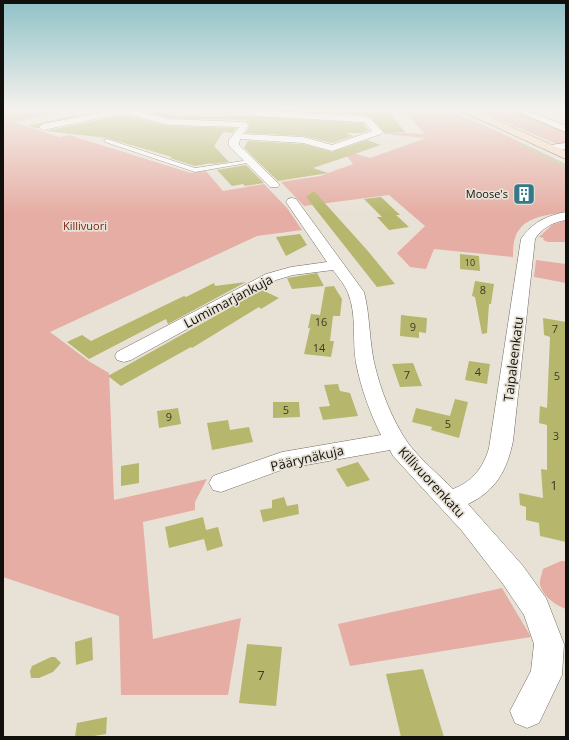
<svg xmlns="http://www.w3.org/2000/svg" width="569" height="740" viewBox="0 0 569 740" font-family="'Open Sans',sans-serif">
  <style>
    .green { fill: #e5ada3 }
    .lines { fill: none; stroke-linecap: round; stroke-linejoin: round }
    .stream { fill: #abd495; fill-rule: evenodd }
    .building { fill: #b6b66d }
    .lane-casing { stroke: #716c62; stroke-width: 1 }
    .street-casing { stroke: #716c62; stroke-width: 1 }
    .secondary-casing { stroke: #716c62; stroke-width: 1 }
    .lane { fill: #fff; fill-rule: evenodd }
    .street { fill: #fff; fill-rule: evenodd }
    .secondary { fill: #f9dbc1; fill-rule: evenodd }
    .labels { text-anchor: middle; stroke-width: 3.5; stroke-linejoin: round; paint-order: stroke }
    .far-number-label { font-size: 9px; fill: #3b3a24 }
    .far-poi-label { font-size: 11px; fill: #12100c; stroke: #e8e2d6; text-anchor: end }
    .far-park-label { font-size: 11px; fill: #7c2318; stroke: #e8e2d6 }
    .number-label { font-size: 11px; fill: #3b3a24 }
    .street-label { font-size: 13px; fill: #12100c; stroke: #e8e2d6 }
    .near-number-label { font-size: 13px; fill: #3b3a24 }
  </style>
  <rect width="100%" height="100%" fill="#e8e2d6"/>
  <g class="green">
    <path d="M3,110L68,111L13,122L59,137L69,135L191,173L206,171L223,191L264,184L287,208L302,230L257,236L50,332L90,362L109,373L114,500L207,479L195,502V510L143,522L153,639L241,618L228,695H121L119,616L3,577Z"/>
    <path d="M391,110H447L497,131L566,164V212C548,215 522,216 515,238C513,244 513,251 513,257L434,249L426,269L410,267L397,253L425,226L389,195L304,206L281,182L320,176L353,164L346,155L333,151L341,149L370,158L426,138L385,134L384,132L425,134L405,112Z"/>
    <path d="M476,110H515L566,130V144L559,145Z"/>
    <path d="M566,220V242H548L543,240L544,238L539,237L552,225Z"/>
    <path d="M536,260L566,264V283L534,277Z"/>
    <path d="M561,561H566V609C556,606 543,596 540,585C539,581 542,574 543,569Z"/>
    <path d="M502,588L531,637L350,666L338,624Z"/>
  </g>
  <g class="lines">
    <g class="stream">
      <path d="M470,116L498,127H496L469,117Z"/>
      <path d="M472,121L473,122L457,125L456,124Z"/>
      <path d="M522,144H526L525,146L566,166V168L521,146Z"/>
    </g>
  </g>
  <g class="building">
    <path d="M148,110L178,116L225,117L227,115L362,123L369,130L362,133H345L353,136L332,143L303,136L246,133L250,125L245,120L169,118L144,111Z"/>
    <path d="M286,110L388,111L405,132L384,133L372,118L363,114Z"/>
    <path d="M74,115L78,116L43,123L38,127L40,129L28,126Z"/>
    <path d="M124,115L169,126L236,128L233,133L223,132L214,146L229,162L212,164L211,163L195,166L170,158L172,157L107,138L45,131Z"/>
    <path d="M367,140L381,145L313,168L328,173L278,181L244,148L248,141L303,144L332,152Z"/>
    <path d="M246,165L264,183L245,186L243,184L232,186L217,170Z"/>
    <path d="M314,191L367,250L395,284L377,287L306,197Z"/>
    <path d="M381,197L400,215H396L409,227L389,230L377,217H382L364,199Z"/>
    <path d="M300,234L307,245L286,256L276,237Z"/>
    <path d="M460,254L479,256L480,271L460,269Z"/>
    <path d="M317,273L324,286L292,289L287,278Z"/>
    <path d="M475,281L494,284L491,304H489L487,333L482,334L475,297L472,296Z"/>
    <path d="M246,282L168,324L166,319L89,359L67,342L82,335L91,341L184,296L186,297L214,283L215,286Z"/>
    <path d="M334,286L342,299L340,316H333L330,341H334L331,357L304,354L310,328H308L311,314L320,315L325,287Z"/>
    <path d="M262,290L279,298L261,309L259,307L192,348L191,347L121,386L108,376Z"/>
    <path d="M401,315L427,318L426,333L419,332V338L400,336Z"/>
    <path d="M543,318L566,322V542L540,536L539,523L526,520V507L520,505L519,493L543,498L541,469L547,470V425L539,423L540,406L547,408L550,337L544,335Z"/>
    <path d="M469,361L490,364L487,384L465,380Z"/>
    <path d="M413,363L422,386L400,387L392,364Z"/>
    <path d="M338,384L340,391L350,393L358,416L323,420L319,407L330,406L324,385Z"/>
    <path d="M455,399L468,402L459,438L431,430L432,427L412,422L416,408L450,416Z"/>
    <path d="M273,402H299L300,417L273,418Z"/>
    <path d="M178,408L181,424L159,428L157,411Z"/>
    <path d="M228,420L230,430L249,427L253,442L212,450L207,423Z"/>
    <path d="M358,462L370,480L347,487L336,469Z"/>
    <path d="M139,463V483L121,486V466Z"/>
    <path d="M284,497L287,506L298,504L299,514L263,522L260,510L272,508V500Z"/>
    <path d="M203,517L206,530L218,527L223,546L207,551L204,539L169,548L165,527Z"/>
    <path d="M92,637L93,660L76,665L75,642Z"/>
    <path d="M247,644L282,647L276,706L239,703Z"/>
    <path d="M51,657H55L61,663L53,672L39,678H31L30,671L32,666Z"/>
    <path d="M423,669L444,737H401L386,674Z"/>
    <path d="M107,717L106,734L88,737H75L77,723Z"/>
  </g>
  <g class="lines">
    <g class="lane-casing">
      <path id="lane" d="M107,139L195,168L250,160L253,162L195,172L105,142L104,141Z"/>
    </g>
    <g class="street-casing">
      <g id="street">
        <path d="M114,110H132L169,119L245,122L249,125L243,134L303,137L332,145L372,131L365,123L362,122L254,116L250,113L254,110L363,116L371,119L383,132L381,134L332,151L303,143L240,139L239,145L280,185L278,187H270L229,146V140L239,127L169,125L124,113L43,130L39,127L43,124Z"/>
        <path d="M513,110H525L566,126V132Z"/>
        <path d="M566,143V149L551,151L546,148L551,145Z"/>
        <path d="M292,198L296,199L364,292C370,315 369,338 374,362C380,389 392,420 408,443C420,459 439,475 453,489C473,481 483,468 489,448L521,239C533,222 546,216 566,212V220C553,222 542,228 535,239L513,441C507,470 496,491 468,504L523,566L546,598L564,644L562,675L539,723L527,728L515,723L510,711L531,671L534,644L524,615L503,584L462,531L393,456L390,450L284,469L221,492L213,490L209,483L213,476L282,452L381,435C370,413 361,388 356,363C352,340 357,315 348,293C345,285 338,277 333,270L293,275L276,280L131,360L124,362L117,360L115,356L117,352L266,274L291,267L327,262L286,202L288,199Z"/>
      </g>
    </g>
    <g class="secondary-casing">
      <path id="secondary" d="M459,110H473L566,151V159Z"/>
    </g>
    <use href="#lane" class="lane"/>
    <use href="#street" class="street"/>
    <use href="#secondary" class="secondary"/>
  </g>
  <linearGradient id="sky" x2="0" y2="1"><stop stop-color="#8fc1c7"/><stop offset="0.51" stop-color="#f5f2ed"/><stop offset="1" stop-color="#f5f2ed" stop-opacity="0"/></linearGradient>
  <rect width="569" height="214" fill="url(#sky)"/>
  <defs>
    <g id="building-square" transform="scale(1.15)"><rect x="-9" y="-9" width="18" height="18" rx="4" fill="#347988" stroke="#e8e2d6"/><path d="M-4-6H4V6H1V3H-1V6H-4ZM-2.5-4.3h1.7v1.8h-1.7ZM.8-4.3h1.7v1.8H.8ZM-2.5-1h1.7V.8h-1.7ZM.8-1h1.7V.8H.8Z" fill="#fff"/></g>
  </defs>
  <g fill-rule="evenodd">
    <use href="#building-square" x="524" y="194"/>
  </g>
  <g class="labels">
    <g class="far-number-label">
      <text x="470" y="266">10</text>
    </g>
    <g class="far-poi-label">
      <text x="508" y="198">Moose's</text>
    </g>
    <g class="far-park-label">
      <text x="85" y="230">Killivuori</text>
    </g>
    <g class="number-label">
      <text x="483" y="294">8</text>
      <text x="321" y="326">16</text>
      <text x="413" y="331">9</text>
      <text x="555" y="333">7</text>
      <text x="319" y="352">14</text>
      <text x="478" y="376">4</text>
      <text x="407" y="379">7</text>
      <text x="557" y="380">5</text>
      <text x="286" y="414">5</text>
      <text x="169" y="421">9</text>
      <text x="448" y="428">5</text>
      <text x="556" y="440">3</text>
    </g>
    <g class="street-label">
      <text transform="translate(228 301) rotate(-28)" y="5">Lumimarjankuja</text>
      <text transform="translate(513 359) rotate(-83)" y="5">Taipaleenkatu</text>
      <text transform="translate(307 458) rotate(-13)" y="5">Päärynäkuja</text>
      <text transform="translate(432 482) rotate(47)" y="5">Killivuorenkatu</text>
    </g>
    <g class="near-number-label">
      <text x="554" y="490">1</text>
      <text x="261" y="680">7</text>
    </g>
  </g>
  <rect width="569" height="740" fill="none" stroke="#12100c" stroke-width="8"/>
</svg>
